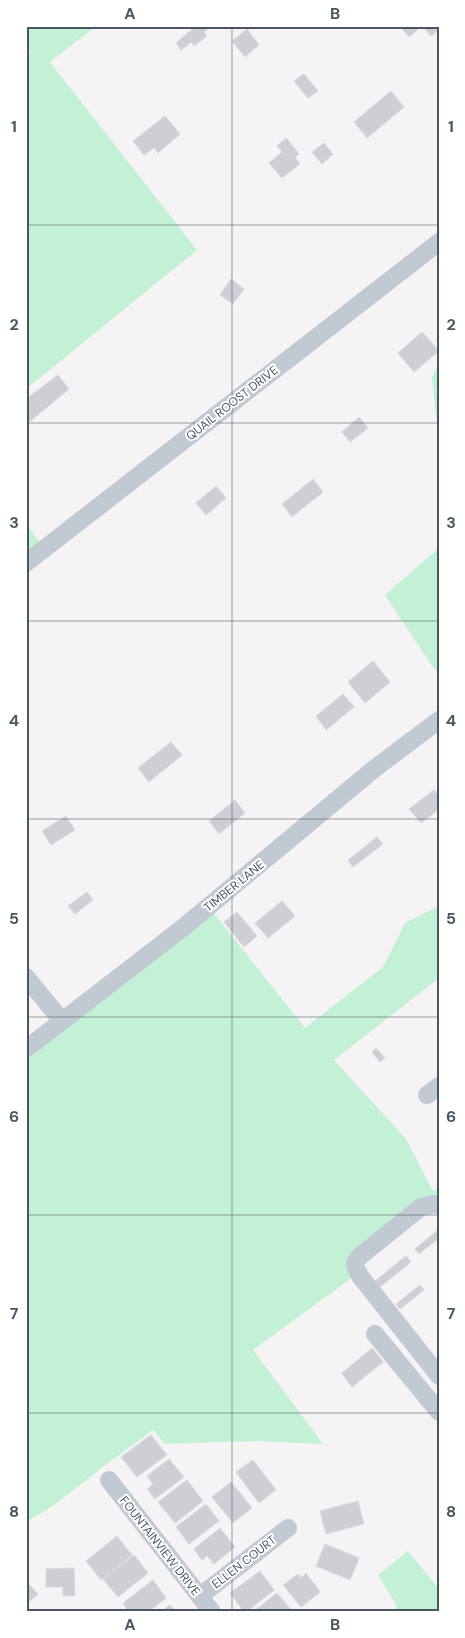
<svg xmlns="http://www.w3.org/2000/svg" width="465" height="1638" viewBox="0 0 465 1638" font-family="'DM Sans',sans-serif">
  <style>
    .green { fill: #c3f1d5 }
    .building { fill: #cdcfd5; stroke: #d7d9de }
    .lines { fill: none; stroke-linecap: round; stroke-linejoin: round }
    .minor { stroke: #c1cad2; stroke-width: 18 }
    .grid { fill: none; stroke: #4a5661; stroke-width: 1; stroke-opacity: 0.55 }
    .labels { text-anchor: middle; stroke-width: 4; stroke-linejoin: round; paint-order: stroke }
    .street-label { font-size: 12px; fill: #4a5661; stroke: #fff }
    .neatline { fill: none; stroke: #4a5661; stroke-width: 2 }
    .grid-label { font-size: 16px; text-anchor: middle; font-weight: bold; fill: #4a5661 }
  </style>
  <rect width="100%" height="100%" fill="#f5f3f3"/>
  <g class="green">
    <path d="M26,26H96L50,62L197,250L26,389V55L31,51L26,48Z"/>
    <path d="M439,363V420L436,417L432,377Z"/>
    <path d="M26,523L40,543L26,554Z"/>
    <path d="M439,548V674L430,663L385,595Z"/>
    <path d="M439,906V978L334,1060L406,1139L433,1191L439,1189V1199L418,1200L353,1277L253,1350L323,1444L258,1441L165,1444L153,1430L104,1466L53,1506L26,1522V1061L68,1026L213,912L305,1028L383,967L405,923Z"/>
    <path d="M408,1551L439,1589V1612H396L397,1606L378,1575Z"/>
  </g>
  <g class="building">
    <path d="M196,26H211L204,32L207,36L194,46L191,42L181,50L176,43Z"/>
    <path d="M400,26H422L409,37Z"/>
    <path d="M423,26H439V30L431,36Z"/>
    <path d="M247,29L259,45L245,57L232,41Z"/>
    <path d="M304,74L318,91L308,98L294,81Z"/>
    <path d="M391,91L404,107L367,138L354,122Z"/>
    <path d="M165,116L180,134L158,153L154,148L144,155L133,141Z"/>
    <path d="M286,138L299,154L295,157L300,164L282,178L269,163L282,152L277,146Z"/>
    <path d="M324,143L333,154L322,164L312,152Z"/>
    <path d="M231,279L244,289L233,304L220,295Z"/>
    <path d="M422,332L439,351L414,372L398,353Z"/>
    <path d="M58,375L69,389L28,423L26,421V399Z"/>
    <path d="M359,417L368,428L350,442L342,432Z"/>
    <path d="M313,479L323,492L292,517L282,504Z"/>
    <path d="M216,486L226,498L206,515L196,503Z"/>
    <path d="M373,661L390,682L365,703L348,682Z"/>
    <path d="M343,694L354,707L326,730L316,716Z"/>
    <path d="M171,742L182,755L149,782L138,768Z"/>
    <path d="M434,790L439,796V809L421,823L409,809Z"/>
    <path d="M235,800L245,813L219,834L209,821Z"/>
    <path d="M66,816L75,830L51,845L42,831Z"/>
    <path d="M377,837L383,844L353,867L348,860Z"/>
    <path d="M87,892L93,900L75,914L68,906Z"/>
    <path d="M282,901L295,916L268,938L255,923Z"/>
    <path d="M237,912L257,936L244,947L224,922Z"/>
    <path d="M376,1048L385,1058L380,1062L372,1052Z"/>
    <path d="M439,1229V1238L419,1254L415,1249Z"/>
    <path d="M406,1256L411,1262L380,1287L375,1281Z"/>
    <path d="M420,1285L424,1290L400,1309L396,1304Z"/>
    <path d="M372,1348L383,1362L352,1387L342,1373Z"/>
    <path d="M151,1435L167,1455L137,1477L121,1457Z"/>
    <path d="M169,1459L184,1477L155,1499L147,1489L153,1484L147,1476Z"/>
    <path d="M253,1460L276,1490L259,1503L236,1472Z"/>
    <path d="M187,1480L203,1501L175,1523L158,1502Z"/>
    <path d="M231,1482L252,1508L233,1523L212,1497Z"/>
    <path d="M358,1501L364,1524L326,1534L320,1511Z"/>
    <path d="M206,1504L219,1521L189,1544L176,1527Z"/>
    <path d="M220,1528L235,1547L214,1564L207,1556L202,1560L194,1549Z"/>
    <path d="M117,1536L132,1555L101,1580L86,1561Z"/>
    <path d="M325,1544L359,1558L350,1580L316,1566Z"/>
    <path d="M134,1555L148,1573L118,1597L103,1579Z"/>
    <path d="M74,1568L75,1596H63V1587H46V1569Z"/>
    <path d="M260,1571L274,1590L246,1612H244L230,1593Z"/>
    <path d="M306,1573L320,1592L301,1607L283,1585L298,1574L301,1578Z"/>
    <path d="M153,1580L166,1598L148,1612H129L123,1603Z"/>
    <path d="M26,1581L38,1594L26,1604Z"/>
    <path d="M277,1593L293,1612H253Z"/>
    <path d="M170,1605L176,1612H161Z"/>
  </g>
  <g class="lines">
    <g class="minor">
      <path d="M26,563L439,242"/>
      <path d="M26,977L62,1021"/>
      <path d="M26,1049L185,926L374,769L439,720"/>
      <path d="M427,1095L439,1086"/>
      <path d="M439,1205L433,1204L421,1207L359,1257L355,1263L356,1268L360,1276L439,1376"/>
      <path d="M375,1334L439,1412"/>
      <path d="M109,1480L212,1612"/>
      <path d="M200,1596L288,1528"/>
    </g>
  </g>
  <path class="grid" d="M232,26V1612M26,225H439M26,423H439M26,621H439M26,819H439M26,1017H439M26,1215H439M26,1413H439"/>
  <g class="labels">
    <g class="street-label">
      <text transform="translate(232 403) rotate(-38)" y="4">QUAIL ROOST DRIVE</text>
      <text transform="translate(234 886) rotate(-39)" y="4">TIMBER LANE</text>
      <text transform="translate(160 1546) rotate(52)" y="4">FOUNTAINVIEW DRIVE</text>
      <text transform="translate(244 1562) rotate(-38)" y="4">ELLEN COURT</text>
    </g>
  </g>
  <rect width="465" height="1638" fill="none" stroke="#ffffff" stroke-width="55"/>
  <rect x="28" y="28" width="410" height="1582" class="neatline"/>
  <g class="grid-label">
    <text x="130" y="19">A</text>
    <text x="335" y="19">B</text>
    <text x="14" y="132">1</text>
    <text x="451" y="132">1</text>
    <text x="14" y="330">2</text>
    <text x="451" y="330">2</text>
    <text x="14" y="528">3</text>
    <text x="451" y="528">3</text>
    <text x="14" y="726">4</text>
    <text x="451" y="726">4</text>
    <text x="14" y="924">5</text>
    <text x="451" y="924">5</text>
    <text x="14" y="1122">6</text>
    <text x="451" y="1122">6</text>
    <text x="14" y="1319">7</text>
    <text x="451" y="1319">7</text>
    <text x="14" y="1517">8</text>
    <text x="451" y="1517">8</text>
    <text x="130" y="1630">A</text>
    <text x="335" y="1630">B</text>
  </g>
</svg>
